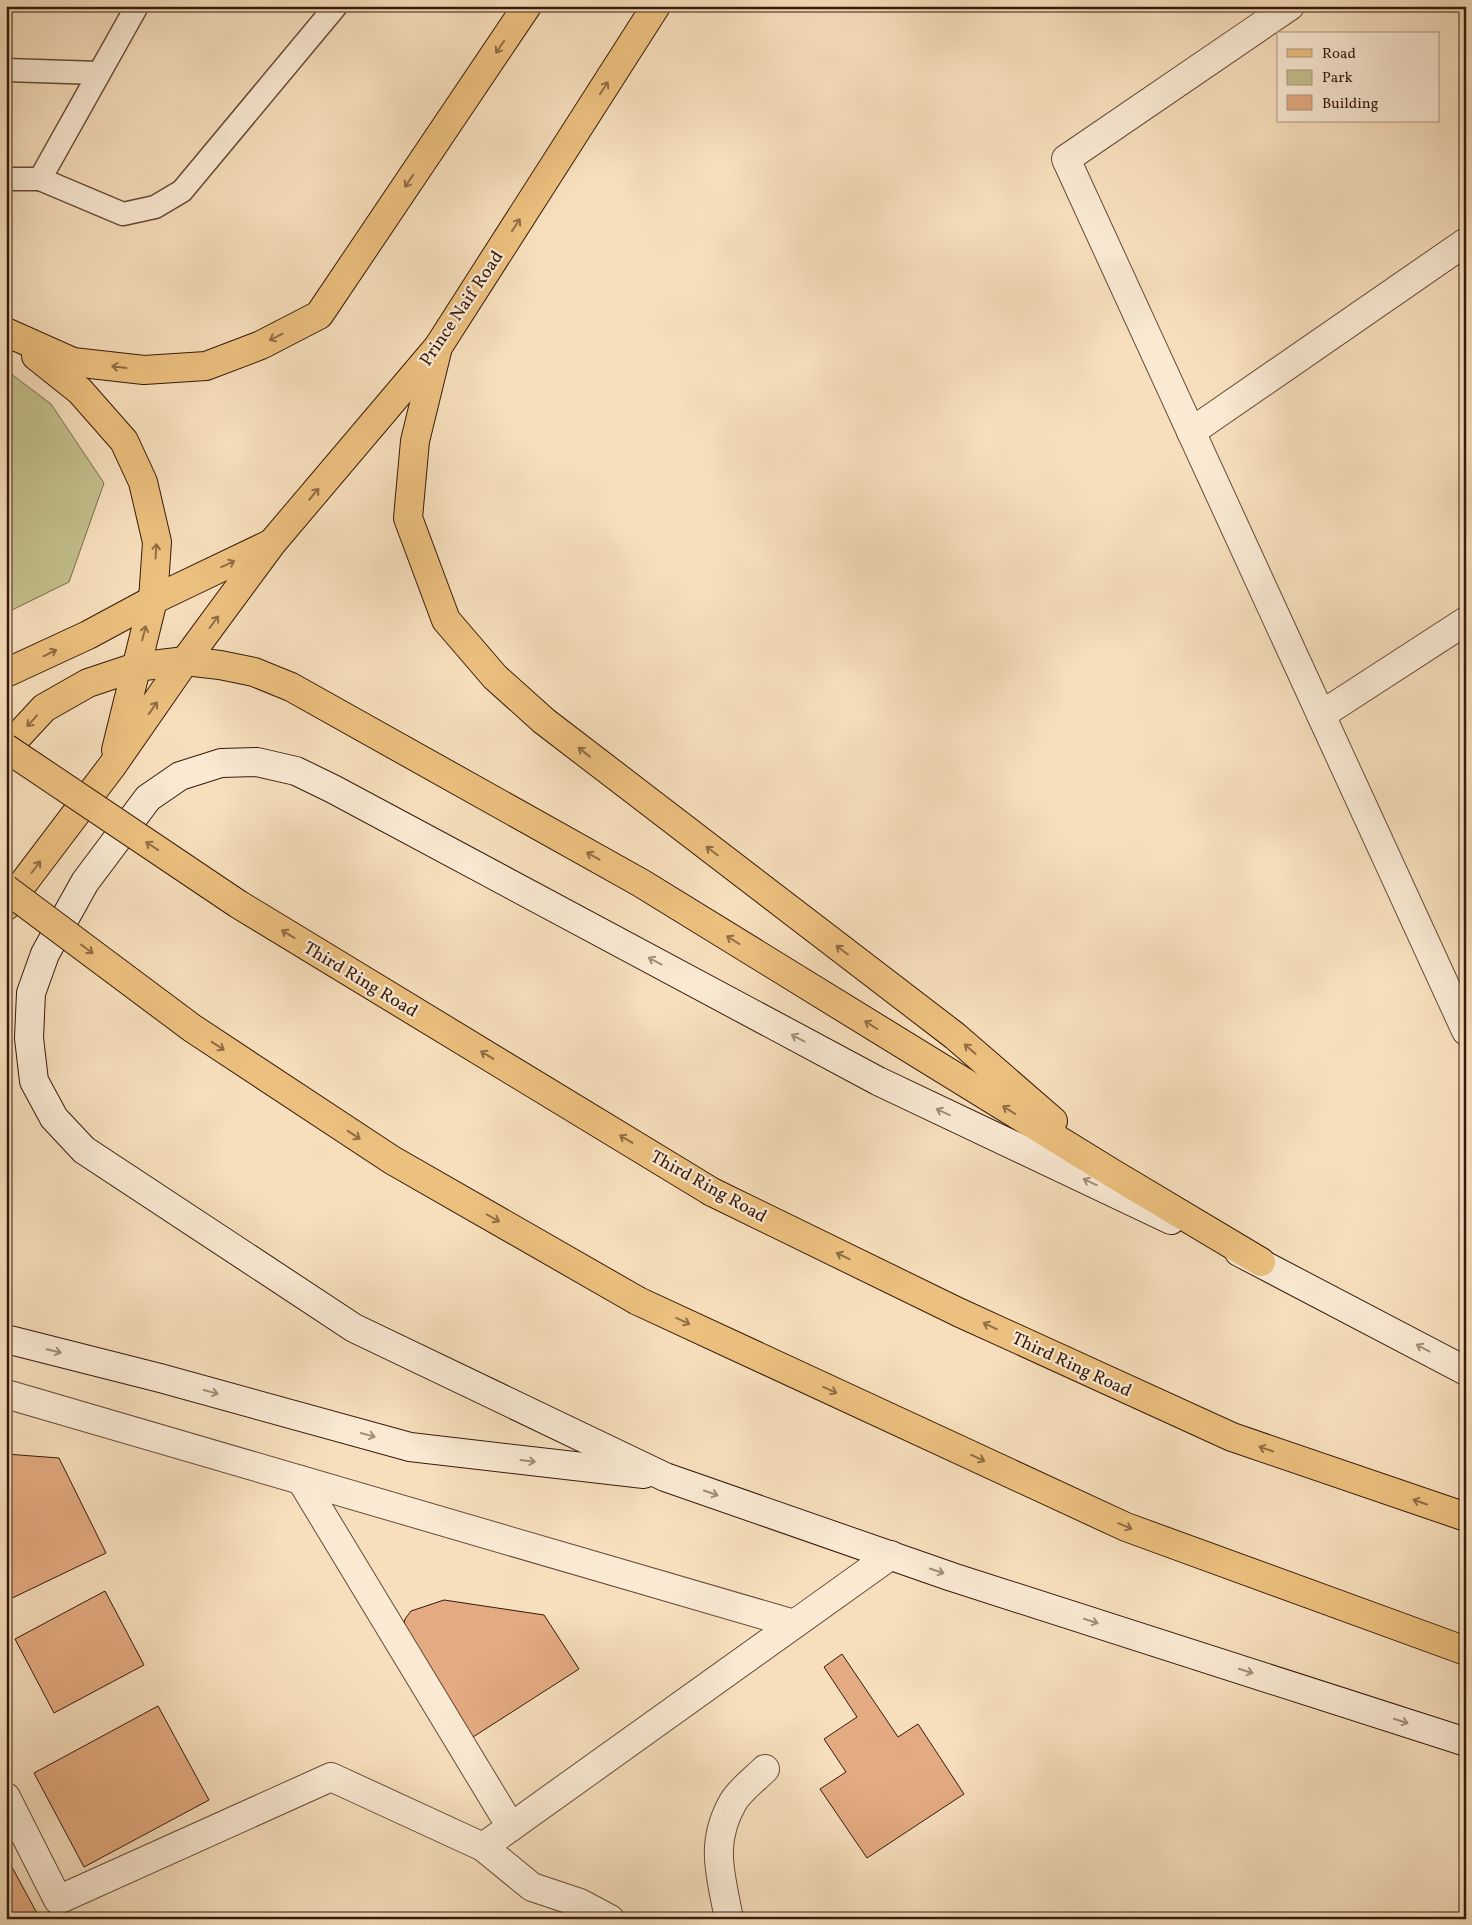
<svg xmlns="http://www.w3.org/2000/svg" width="1472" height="1925" viewBox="0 0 1472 1925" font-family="Vollkorn,serif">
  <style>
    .green { fill: #c3c08d; stroke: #7c6c4c }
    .building { fill: #e4ab82; stroke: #36190a }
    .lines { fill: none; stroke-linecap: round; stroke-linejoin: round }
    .service-casing { stroke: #664a37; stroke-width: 25 }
    .minor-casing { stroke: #664a37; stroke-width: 30 }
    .secondary-casing { stroke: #36190a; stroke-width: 30 }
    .primary-casing { stroke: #36190a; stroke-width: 30 }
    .motorway-casing { stroke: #36190a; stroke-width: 30 }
    .service { stroke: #faead4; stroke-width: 22 }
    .minor { stroke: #faead4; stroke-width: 28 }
    .secondary { stroke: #faead4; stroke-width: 28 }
    .primary { stroke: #ecc07e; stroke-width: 28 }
    .motorway { stroke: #ecc07e; stroke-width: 28 }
    .motorway-bridge-casing { stroke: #36190a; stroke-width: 30; stroke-linecap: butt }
    .motorway-bridge { stroke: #ecc07e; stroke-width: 28 }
    .oneway { stroke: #916c44 }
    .oneway2 { stroke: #a28c79 }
    .labels { text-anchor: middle; stroke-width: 4.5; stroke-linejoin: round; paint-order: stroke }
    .street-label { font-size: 18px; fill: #36190a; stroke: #faead4 }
  </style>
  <rect width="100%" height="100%" fill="#f7dfbd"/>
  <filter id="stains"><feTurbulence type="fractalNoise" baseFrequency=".004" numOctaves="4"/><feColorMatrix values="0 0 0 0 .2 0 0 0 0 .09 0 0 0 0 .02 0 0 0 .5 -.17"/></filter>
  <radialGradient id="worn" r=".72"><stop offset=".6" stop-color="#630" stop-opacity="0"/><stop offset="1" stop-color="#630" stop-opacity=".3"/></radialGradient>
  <path class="green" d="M6,370L51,404L104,483L69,582L6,613Z"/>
  <g class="building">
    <path d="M6,1454L59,1458L106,1553L6,1601Z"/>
    <path d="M105,1591L144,1665L54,1713L15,1639Z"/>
    <path d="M444,1600L544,1615L579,1669L473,1737L403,1629L405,1619L411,1611Z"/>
    <path d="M842,1654L898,1737L918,1724L964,1794L867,1858L820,1789L846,1772L824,1739L857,1717L824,1667Z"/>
    <path d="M158,1706L209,1800L84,1867L34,1773Z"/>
    <path d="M6,1856L39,1917L37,1919H6Z"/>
    <path d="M177,1913L180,1919H165Z"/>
  </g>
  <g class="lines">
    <g class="service-casing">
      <g id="service">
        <path d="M6,70L99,73"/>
        <path d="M6,179H40L137,6"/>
        <path d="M40,179L123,214L155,207L182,191L336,6"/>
      </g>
    </g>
    <g class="minor-casing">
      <g id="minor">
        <path d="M1290,6L1066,159L1466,1031"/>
        <path d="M1191,432L1466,242"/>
        <path d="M1321,715L1466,621"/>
        <path d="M6,1394L794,1624"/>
        <path d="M301,1480L511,1827"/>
        <path d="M6,1797L58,1900L331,1777L483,1847L532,1887L580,1903L610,1919"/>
        <path d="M483,1847L891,1555"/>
        <path d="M729,1919C721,1875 709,1844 733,1802C740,1790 755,1779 765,1769"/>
      </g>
    </g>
    <g class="secondary-casing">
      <g id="secondary">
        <path d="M1171,1220L878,1081L333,789L296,771L257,762L221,763L180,776L148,798L85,882L45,954L31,993L29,1038L34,1081L54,1118L84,1150L354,1328L665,1477L952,1577L1466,1742"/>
        <path d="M1239,1252L1466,1371"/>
        <path d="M6,1339L160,1378L410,1447L644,1474"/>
      </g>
    </g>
    <g class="primary-casing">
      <g id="primary">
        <path d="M8,333L73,362L144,370L206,366L261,345L319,315L527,6"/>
        <path d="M438,347L415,441L408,518L446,620L495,677L544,721L955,1036L1053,1121"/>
        <path d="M36,356L80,391L124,441L143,482L157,542L153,600L116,750"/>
        <path d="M6,673L88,635L153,600L270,544"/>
        <path d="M6,749L44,708L88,683L136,667L185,661L220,665L254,672L291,687L641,883L1112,1173L1261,1262"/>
        <path d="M6,906L112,766L185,661L272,543L438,347L656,6"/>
      </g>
    </g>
    <g class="motorway-casing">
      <g id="motorway">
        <path d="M712,1192L958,1312L1232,1437L1466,1517"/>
        <path d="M638,1301L1126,1527L1466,1651"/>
      </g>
    </g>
    <use href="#service" class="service"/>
    <use href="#minor" class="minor"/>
    <use href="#secondary" class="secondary"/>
    <use href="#primary" class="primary"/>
    <use href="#motorway" class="motorway"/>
    <g class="motorway-bridge-casing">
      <g id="motorway-bridge">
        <path d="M6,748L238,904L712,1192"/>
        <path d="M6,889L192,1028L392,1160L638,1301"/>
      </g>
    </g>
    <use href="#motorway-bridge" class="motorway-bridge"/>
  </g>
  <defs><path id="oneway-shaft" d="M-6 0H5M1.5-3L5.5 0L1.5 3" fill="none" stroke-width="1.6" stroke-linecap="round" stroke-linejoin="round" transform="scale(1.25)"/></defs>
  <g class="oneway">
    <use href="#oneway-shaft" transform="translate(500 47) rotate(124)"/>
    <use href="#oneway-shaft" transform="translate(604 88) rotate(-57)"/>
    <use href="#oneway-shaft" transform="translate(409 181) rotate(124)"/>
    <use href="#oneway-shaft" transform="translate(516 225) rotate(-57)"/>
    <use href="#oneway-shaft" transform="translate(276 337) rotate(153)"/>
    <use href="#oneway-shaft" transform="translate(119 367) rotate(-173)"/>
    <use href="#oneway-shaft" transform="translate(314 494) rotate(-50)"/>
    <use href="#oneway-shaft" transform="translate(156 551) rotate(-86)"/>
    <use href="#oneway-shaft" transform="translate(228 564) rotate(-25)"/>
    <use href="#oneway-shaft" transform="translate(214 622) rotate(-53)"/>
    <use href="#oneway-shaft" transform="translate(144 633) rotate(-76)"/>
    <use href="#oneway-shaft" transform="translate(50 653) rotate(-26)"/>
    <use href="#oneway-shaft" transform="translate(153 708) rotate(-55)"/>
    <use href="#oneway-shaft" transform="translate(32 721) rotate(132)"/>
    <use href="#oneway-shaft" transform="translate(584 752) rotate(-142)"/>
    <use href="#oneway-shaft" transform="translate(152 846) rotate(-146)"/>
    <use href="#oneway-shaft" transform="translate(712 851) rotate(-143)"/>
    <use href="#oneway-shaft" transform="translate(593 856) rotate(-151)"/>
    <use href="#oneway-shaft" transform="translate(36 867) rotate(-53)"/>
    <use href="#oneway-shaft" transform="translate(288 934) rotate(-149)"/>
    <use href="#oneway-shaft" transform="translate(733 940) rotate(-148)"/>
    <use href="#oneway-shaft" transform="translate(87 949) rotate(37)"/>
    <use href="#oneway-shaft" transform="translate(842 950) rotate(-143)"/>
    <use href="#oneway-shaft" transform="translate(871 1025) rotate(-148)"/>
    <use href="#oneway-shaft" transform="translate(218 1046) rotate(33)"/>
    <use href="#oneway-shaft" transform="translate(970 1049) rotate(-139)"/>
    <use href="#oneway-shaft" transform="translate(487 1055) rotate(-149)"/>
    <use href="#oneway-shaft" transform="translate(1009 1110) rotate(-148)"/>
    <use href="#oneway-shaft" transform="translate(354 1135) rotate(33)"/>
    <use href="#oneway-shaft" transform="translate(626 1139) rotate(-149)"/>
    <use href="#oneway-shaft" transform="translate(493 1218) rotate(30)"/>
    <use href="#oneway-shaft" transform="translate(843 1256) rotate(-154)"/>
    <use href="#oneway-shaft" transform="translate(683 1321) rotate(25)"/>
    <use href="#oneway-shaft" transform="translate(990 1326) rotate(-155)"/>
    <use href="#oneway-shaft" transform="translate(830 1390) rotate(25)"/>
    <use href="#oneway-shaft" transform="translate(1266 1449) rotate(-161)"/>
    <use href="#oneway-shaft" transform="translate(978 1458) rotate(25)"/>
    <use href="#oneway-shaft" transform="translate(1420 1502) rotate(-161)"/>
    <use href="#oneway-shaft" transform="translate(1125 1526) rotate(23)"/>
  </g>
  <g class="oneway2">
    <use href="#oneway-shaft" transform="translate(655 961) rotate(-152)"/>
    <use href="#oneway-shaft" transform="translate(798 1038) rotate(-152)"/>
    <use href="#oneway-shaft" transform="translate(943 1112) rotate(-155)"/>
    <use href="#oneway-shaft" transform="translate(1090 1182) rotate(-155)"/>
    <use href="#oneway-shaft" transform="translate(1423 1348) rotate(-152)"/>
    <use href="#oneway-shaft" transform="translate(54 1351) rotate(14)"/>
    <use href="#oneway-shaft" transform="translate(211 1392) rotate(15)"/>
    <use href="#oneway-shaft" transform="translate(368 1435) rotate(15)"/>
    <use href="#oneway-shaft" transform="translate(528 1461) rotate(7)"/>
    <use href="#oneway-shaft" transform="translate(711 1493) rotate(19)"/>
    <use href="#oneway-shaft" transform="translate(937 1571) rotate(19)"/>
    <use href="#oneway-shaft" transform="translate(1091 1621) rotate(18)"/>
    <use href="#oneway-shaft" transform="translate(1246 1671) rotate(18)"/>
    <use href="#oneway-shaft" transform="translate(1401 1721) rotate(18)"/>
  </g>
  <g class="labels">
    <g class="street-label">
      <text transform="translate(461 308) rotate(-56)" y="6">Prince Naif Road</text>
      <text transform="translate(361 979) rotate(31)" y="6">Third Ring Road</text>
      <text transform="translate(709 1186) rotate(29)" y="6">Third Ring Road</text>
      <text transform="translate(1072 1364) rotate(25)" y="6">Third Ring Road</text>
    </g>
  </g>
  <rect width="1472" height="1925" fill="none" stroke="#f7dfbd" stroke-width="25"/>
  <rect x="8" y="8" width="1457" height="1910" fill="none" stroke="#36190a" stroke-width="2.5"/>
  <rect x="12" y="12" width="1447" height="1900" fill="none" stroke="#36190a"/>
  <rect x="1277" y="32" width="162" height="90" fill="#faead4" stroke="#ac9683"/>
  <rect x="1287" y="49" width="25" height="8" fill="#ecc07e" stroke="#ac9683"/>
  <text x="1322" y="58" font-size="15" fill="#36190a">Road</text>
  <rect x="1287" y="70" width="25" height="15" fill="#c3c08d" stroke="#ac9683"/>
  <text x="1322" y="82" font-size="15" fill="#36190a">Park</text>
  <rect x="1287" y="95" width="25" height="15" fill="#e4ab82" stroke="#ac9683"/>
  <text x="1322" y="108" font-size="15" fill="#36190a">Building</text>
  <rect width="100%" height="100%" filter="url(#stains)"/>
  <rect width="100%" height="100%" fill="url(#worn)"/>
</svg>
